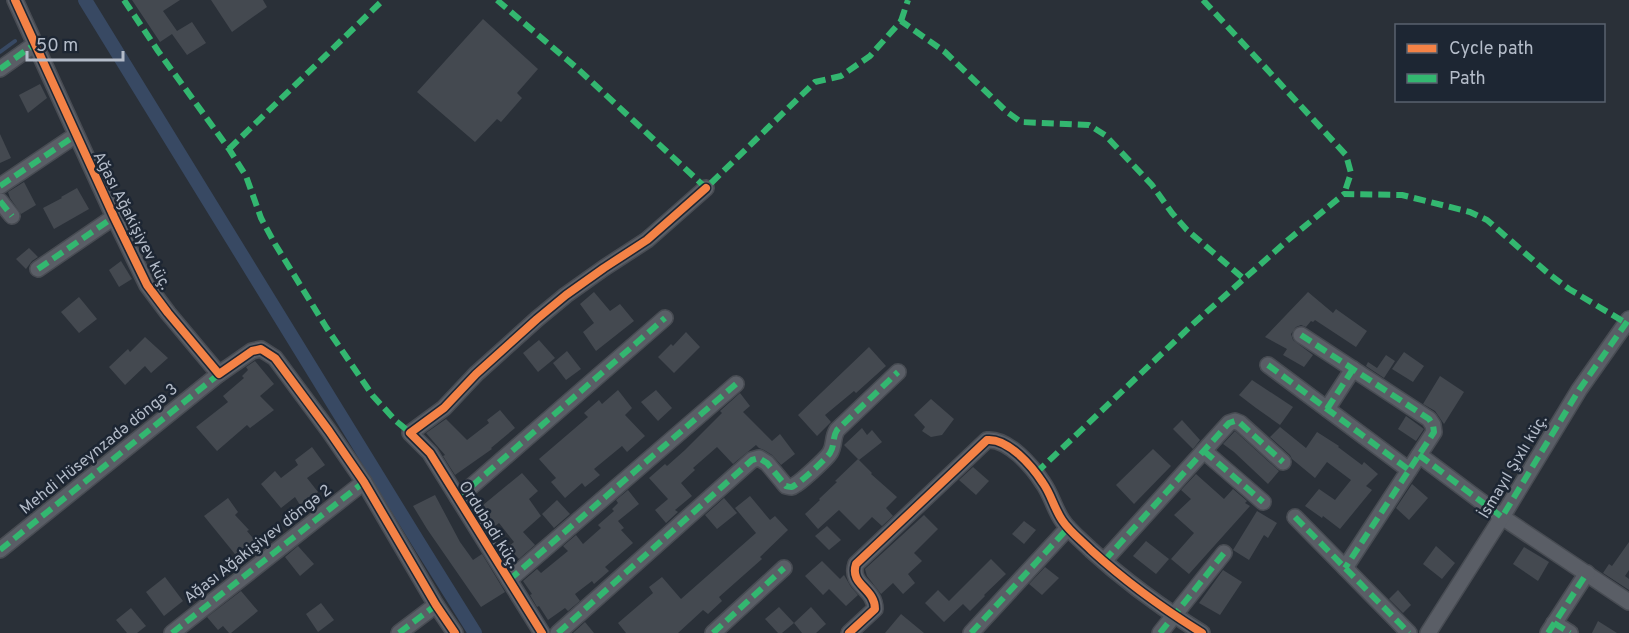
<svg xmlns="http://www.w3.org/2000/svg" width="1629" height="633" viewBox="0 0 1629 633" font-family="Overpass,sans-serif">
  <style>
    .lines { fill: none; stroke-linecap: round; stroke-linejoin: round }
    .stream { stroke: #384963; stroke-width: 4 }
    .canal { stroke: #384963; stroke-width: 14 }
    .building { fill: #444950 }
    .street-casing { stroke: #484c53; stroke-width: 18 }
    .street { stroke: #5a5e66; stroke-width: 15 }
    .quiet { stroke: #33b770; stroke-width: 6; stroke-dasharray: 12 6; stroke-linecap: butt }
    .cycleway-casing { stroke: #1d2633; stroke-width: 11 }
    .cycleway { stroke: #f48246; stroke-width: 8 }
    .labels { text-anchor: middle; stroke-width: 5; stroke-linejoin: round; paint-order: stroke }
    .street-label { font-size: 16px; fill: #b4bcc9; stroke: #1d2633 }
  </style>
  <rect width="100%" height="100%" fill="#2a3038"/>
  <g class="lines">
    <path class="stream" d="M0,52L15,41"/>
    <path class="canal" d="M85,0L422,548L475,633"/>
  </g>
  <g class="building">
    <path d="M132,0H180L163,11L177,31L192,22L206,43L187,55L172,34L160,42Z"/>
    <path d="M211,0H263L267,7L232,32Z"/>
    <path d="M483,19L538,69L517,93L522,98L501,122L497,119L475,142L417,92Z"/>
    <path d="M40,84L47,98L28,113L19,95Z"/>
    <path d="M0,134L11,158L0,163Z"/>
    <path d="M24,182L36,205L21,214L10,198L8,192Z"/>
    <path d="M77,188L89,209L54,229L43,208L62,198L61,197Z"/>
    <path d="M29,248L38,257L32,261L26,269L16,259Z"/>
    <path d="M121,261L132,279L119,287L109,270Z"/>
    <path d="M594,292L610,311L620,304L634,321L596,351L583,332L594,323L580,304Z"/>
    <path d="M1308,292L1333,313L1336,309L1367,331L1356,347L1315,320L1313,322L1311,321L1306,327L1301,325L1296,327L1291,334L1293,340L1313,355L1304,367L1283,355L1287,349L1265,337Z"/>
    <path d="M79,297L97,319L79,333L61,312Z"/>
    <path d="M686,332L700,347L674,373L658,357L671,344L673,346Z"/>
    <path d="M145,337L168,358L151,373L145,366L125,385L109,367L128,349L130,352Z"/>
    <path d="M539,340L555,358L538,372L523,353Z"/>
    <path d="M869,347L886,366L856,393L854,391L825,415L831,422L817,436L798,415Z"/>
    <path d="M567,351L581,369L566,380L553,363Z"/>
    <path d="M1404,352L1424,366L1413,382L1392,369Z"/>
    <path d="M1386,355L1395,361L1384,378L1366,366L1368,362L1377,368Z"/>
    <path d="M255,361L274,384L260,396L274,410L250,428L247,425L217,451L196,427L228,402L223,396L244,378L242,376L248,370L246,367Z"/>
    <path d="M1440,376L1464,392L1444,424L1435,411L1423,404Z"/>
    <path d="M1252,380L1293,407L1280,425L1256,408L1239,395Z"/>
    <path d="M618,390L632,408L625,415L645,436L627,452L622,446L594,469L600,475L585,487L582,483L565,498L551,482L556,478L539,459L588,417L584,413L599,400L602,404Z"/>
    <path d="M656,390L672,408L658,421L641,402Z"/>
    <path d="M740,393L750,406L743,412L772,441L780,434L795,454L781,465L772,455L764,450L759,448L756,445L733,464L717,447L693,468L695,470L681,483L692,496L675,510L678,512L666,523L655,510L668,499L649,478L665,464L667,466L685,450L722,413L720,411Z"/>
    <path d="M931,399L954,419L942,435L931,437L922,431L925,427L914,415Z"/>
    <path d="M500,410L515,428L491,448L492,449L455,475L443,456L445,455L426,433L446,419L467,440L489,423L487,420Z"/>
    <path d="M1406,416L1424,429L1416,441L1398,429Z"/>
    <path d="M1182,420L1200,440L1193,449L1173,429Z"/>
    <path d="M1280,427L1306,448L1317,432L1339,446L1338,447L1362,465L1364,462L1378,474L1366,486L1372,490L1340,529L1323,516L1322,518L1305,506L1319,489L1335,500L1351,480L1327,462L1315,478L1292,459L1290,455L1270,437Z"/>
    <path d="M862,428L867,435L872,430L882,442L859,460L844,445Z"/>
    <path d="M1235,431L1279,471L1268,484L1234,452L1223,444Z"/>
    <path d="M312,447L325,465L307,478L318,492L300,505L295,497L281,508L261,484L275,471L281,478L298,465L295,460Z"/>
    <path d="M1153,449L1171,466L1134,504L1116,485Z"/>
    <path d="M858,459L872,473L871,474L897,497L886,508L893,516L882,526L872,517L859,530L839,510L818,529L805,514L820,500L819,499L837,482L835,481Z"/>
    <path d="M973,467L989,481L976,495L959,480Z"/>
    <path d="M522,473L538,491L529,499L541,516L523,532L535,545L519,559L508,547L514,542L499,523L490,530L477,510Z"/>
    <path d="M1196,474L1224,499L1233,489L1247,501L1245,503L1250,506L1189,574L1171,559L1194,533L1174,515L1191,499L1181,490Z"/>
    <path d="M1412,484L1428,498L1409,520L1396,508Z"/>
    <path d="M628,490L639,504L618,521L624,528L621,530L633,543L605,567L609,571L594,584L592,581L575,594L580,601L568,611L565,608L548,620L539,606L537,607L530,595L532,594L523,581L537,569L541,573L568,551L563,546L576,535L583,544L601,528L598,525L614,511L612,509L618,503L616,500Z"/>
    <path d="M435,495L460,542L473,560L482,554L505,592L481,607L427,529L413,506Z"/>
    <path d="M750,496L770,520L775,516L788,530L760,557L762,559L719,597L722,601L708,614L703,610L678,633H626L618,623L653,593L649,587L662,577L681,599L756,533L735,508Z"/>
    <path d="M228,498L238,512L235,515L249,530L247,531L262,549L243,564L204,516Z"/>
    <path d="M724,498L737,513L717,529L705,515Z"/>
    <path d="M557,500L570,514L554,528L542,514Z"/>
    <path d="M1257,511L1277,523L1268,538L1264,535L1249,560L1233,550Z"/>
    <path d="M924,515L938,529L914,553L922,561L908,574L915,583L903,594L893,583L881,594L867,576L865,569Z"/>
    <path d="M1024,521L1036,530L1024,544L1012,534Z"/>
    <path d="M827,526L841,540L829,550L815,536Z"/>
    <path d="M1146,541L1169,559L1156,574L1133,556Z"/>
    <path d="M1629,542V570L1625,576L1629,579V590L1603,573L1609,564L1612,566Z"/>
    <path d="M298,546L314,564L300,576L285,557Z"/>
    <path d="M1436,546L1455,563L1442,579L1423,564Z"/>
    <path d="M1524,547L1549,562L1538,581L1513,564Z"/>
    <path d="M991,559L1006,574L984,595L985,596L970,611L963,604L944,622L925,603L938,590L949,601Z"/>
    <path d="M822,561L840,579L844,575L851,587L858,595L846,606L829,589L823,595L805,576Z"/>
    <path d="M1045,567L1059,578L1042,595L1029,584Z"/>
    <path d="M1223,570L1242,582L1220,615L1199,603Z"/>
    <path d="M165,577L183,601L164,616L146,592Z"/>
    <path d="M1398,590L1411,605L1403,613L1389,599Z"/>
    <path d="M241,591L258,611L231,633H229L223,626L218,630L207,617Z"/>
    <path d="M321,603L334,620L318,632L306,614Z"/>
    <path d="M779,607L794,623L782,633H778L765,619Z"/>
    <path d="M811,607L826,624L816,633H802L794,623Z"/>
    <path d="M131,608L146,626L137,633H127L116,620Z"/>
    <path d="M901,614L924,633H885Z"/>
    <path d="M1598,621L1617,633H1592Z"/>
    <path d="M585,622L594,633H573Z"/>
  </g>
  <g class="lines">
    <g class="street-casing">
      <g id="street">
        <path d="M15,0L114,217L147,285L168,313L219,374L252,351L261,349L275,358L329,431L364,482L436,605L455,633"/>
        <path d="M0,69L35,44"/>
        <path d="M0,186L76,135"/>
        <path d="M0,201L12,216"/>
        <path d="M38,269L114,217"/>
        <path d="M1301,335L1429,419L1433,425L1434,432L1345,568"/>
        <path d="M1268,365L1409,470"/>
        <path d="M1327,409L1353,369"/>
        <path d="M1204,451L1263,502"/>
        <path d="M1419,455L1502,517L1629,602"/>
        <path d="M458,498L665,318"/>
        <path d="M1295,517L1409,633"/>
        <path d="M0,550L219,374"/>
        <path d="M1104,561L1229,423L1235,421L1240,423L1283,462"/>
        <path d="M509,580L736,384"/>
        <path d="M1554,623L1570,633"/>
        <path d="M172,633L364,482"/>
        <path d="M399,633L436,605"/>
        <path d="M542,633L430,453L410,433L444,408L476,374L537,319L566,295L604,268L647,240L706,188"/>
        <path d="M558,633L752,460L759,458L767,463L786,486C791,487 791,488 795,485C801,482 827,458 830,453C835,445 832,438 837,430L898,372"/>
        <path d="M713,633L784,568"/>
        <path d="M849,633L875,609C875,588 849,585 856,564L987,440C1008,438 1032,466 1043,483C1051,494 1054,508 1062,520C1069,531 1081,540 1091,550C1126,582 1162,608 1202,633"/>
        <path d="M971,633L1068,528"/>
        <path d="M1160,633L1224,553"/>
        <path d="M1428,633L1502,517L1579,390L1629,319"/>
        <path d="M1548,633L1587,573"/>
      </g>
    </g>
    <use href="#street" class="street"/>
    <g class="quiet">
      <path d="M124,0L158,51L229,149L246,176L261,218L275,244L326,327L373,396L396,421L413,435"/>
      <path d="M497,0L578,69L706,188L815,82L841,76L870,56L901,21L945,52L1007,112L1021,122L1089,125L1105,135L1152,185L1172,213L1187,230L1244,279"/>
      <path d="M1203,0L1346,155L1351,173L1344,194"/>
      <path d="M901,21L908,0"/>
      <path d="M0,69L35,44"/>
      <path d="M229,149L383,0"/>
      <path d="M0,186L76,135"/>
      <path d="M0,201L12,216"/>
      <path d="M38,269L114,217"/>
      <path d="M1301,335L1429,419L1433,425L1434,432L1345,568"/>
      <path d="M1268,365L1409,470"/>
      <path d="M1327,409L1353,369"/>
      <path d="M1204,451L1263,502"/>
      <path d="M1419,455L1502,517L1579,390L1629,319"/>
      <path d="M1036,473L1193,324L1288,240L1344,194L1402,195L1470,212L1487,220L1549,274L1569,289L1626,323"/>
      <path d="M458,498L665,318"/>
      <path d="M1295,517L1409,633"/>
      <path d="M0,550L219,374"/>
      <path d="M1104,561L1229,423L1235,421L1240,423L1283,462"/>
      <path d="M509,580L736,384"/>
      <path d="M1554,623L1570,633"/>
      <path d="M172,633L364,482"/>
      <path d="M399,633L436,605"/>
      <path d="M558,633L752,460L759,458L767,463L786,486C791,487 791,488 795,485C801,482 827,458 830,453C835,445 832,438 837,430L898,372"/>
      <path d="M713,633L784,568"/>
      <path d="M971,633L1068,528"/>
      <path d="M1160,633L1224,553"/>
      <path d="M1548,633L1587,573"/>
    </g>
    <g class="cycleway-casing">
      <g id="cycleway">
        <path d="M15,0L114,217L147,285L168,313L219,374L252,351L261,349L275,358L329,431L364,482L436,605L455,633"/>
        <path d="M542,633L430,453L410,433L444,408L476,374L537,319L566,295L604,268L647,240L706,188"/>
        <path d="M849,633L875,609C875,588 849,585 856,564L987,440C1008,438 1032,466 1043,483C1051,494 1054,508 1062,520C1069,531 1081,540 1091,550C1126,582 1162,608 1202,633"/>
      </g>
    </g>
    <use href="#cycleway" class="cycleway"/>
  </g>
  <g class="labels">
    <g class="street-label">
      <text transform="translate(133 220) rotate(63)" y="6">Ağası Ağakişiyev küç.</text>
      <text transform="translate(98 448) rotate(-39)" y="6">Mehdi Hüseynzadə döngə 3</text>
      <text transform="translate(1512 466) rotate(-59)" y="6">İsmayıl Şıxlı küç.</text>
      <text transform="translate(490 524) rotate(58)" y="6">Ordubadi küç.</text>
      <text transform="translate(257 543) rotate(-38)" y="6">Ağası Ağakişiyev döngə 2</text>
    </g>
  </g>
  <rect x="1395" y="24" width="210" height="78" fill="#1d2633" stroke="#59626f" stroke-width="1.5"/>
  <rect x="1407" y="44" width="30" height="9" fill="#f48246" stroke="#59626f" stroke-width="1.5"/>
  <text x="1449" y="54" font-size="18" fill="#b4bcc9">Cycle path</text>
  <rect x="1407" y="74" width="30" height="9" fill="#33b770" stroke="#59626f" stroke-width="1.5"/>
  <text x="1449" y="84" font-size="18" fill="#b4bcc9">Path</text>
  <path d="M27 51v9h96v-9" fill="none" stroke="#b4bcc9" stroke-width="3"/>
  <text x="36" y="51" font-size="18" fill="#b4bcc9" stroke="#1d2633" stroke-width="4.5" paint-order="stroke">50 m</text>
</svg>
